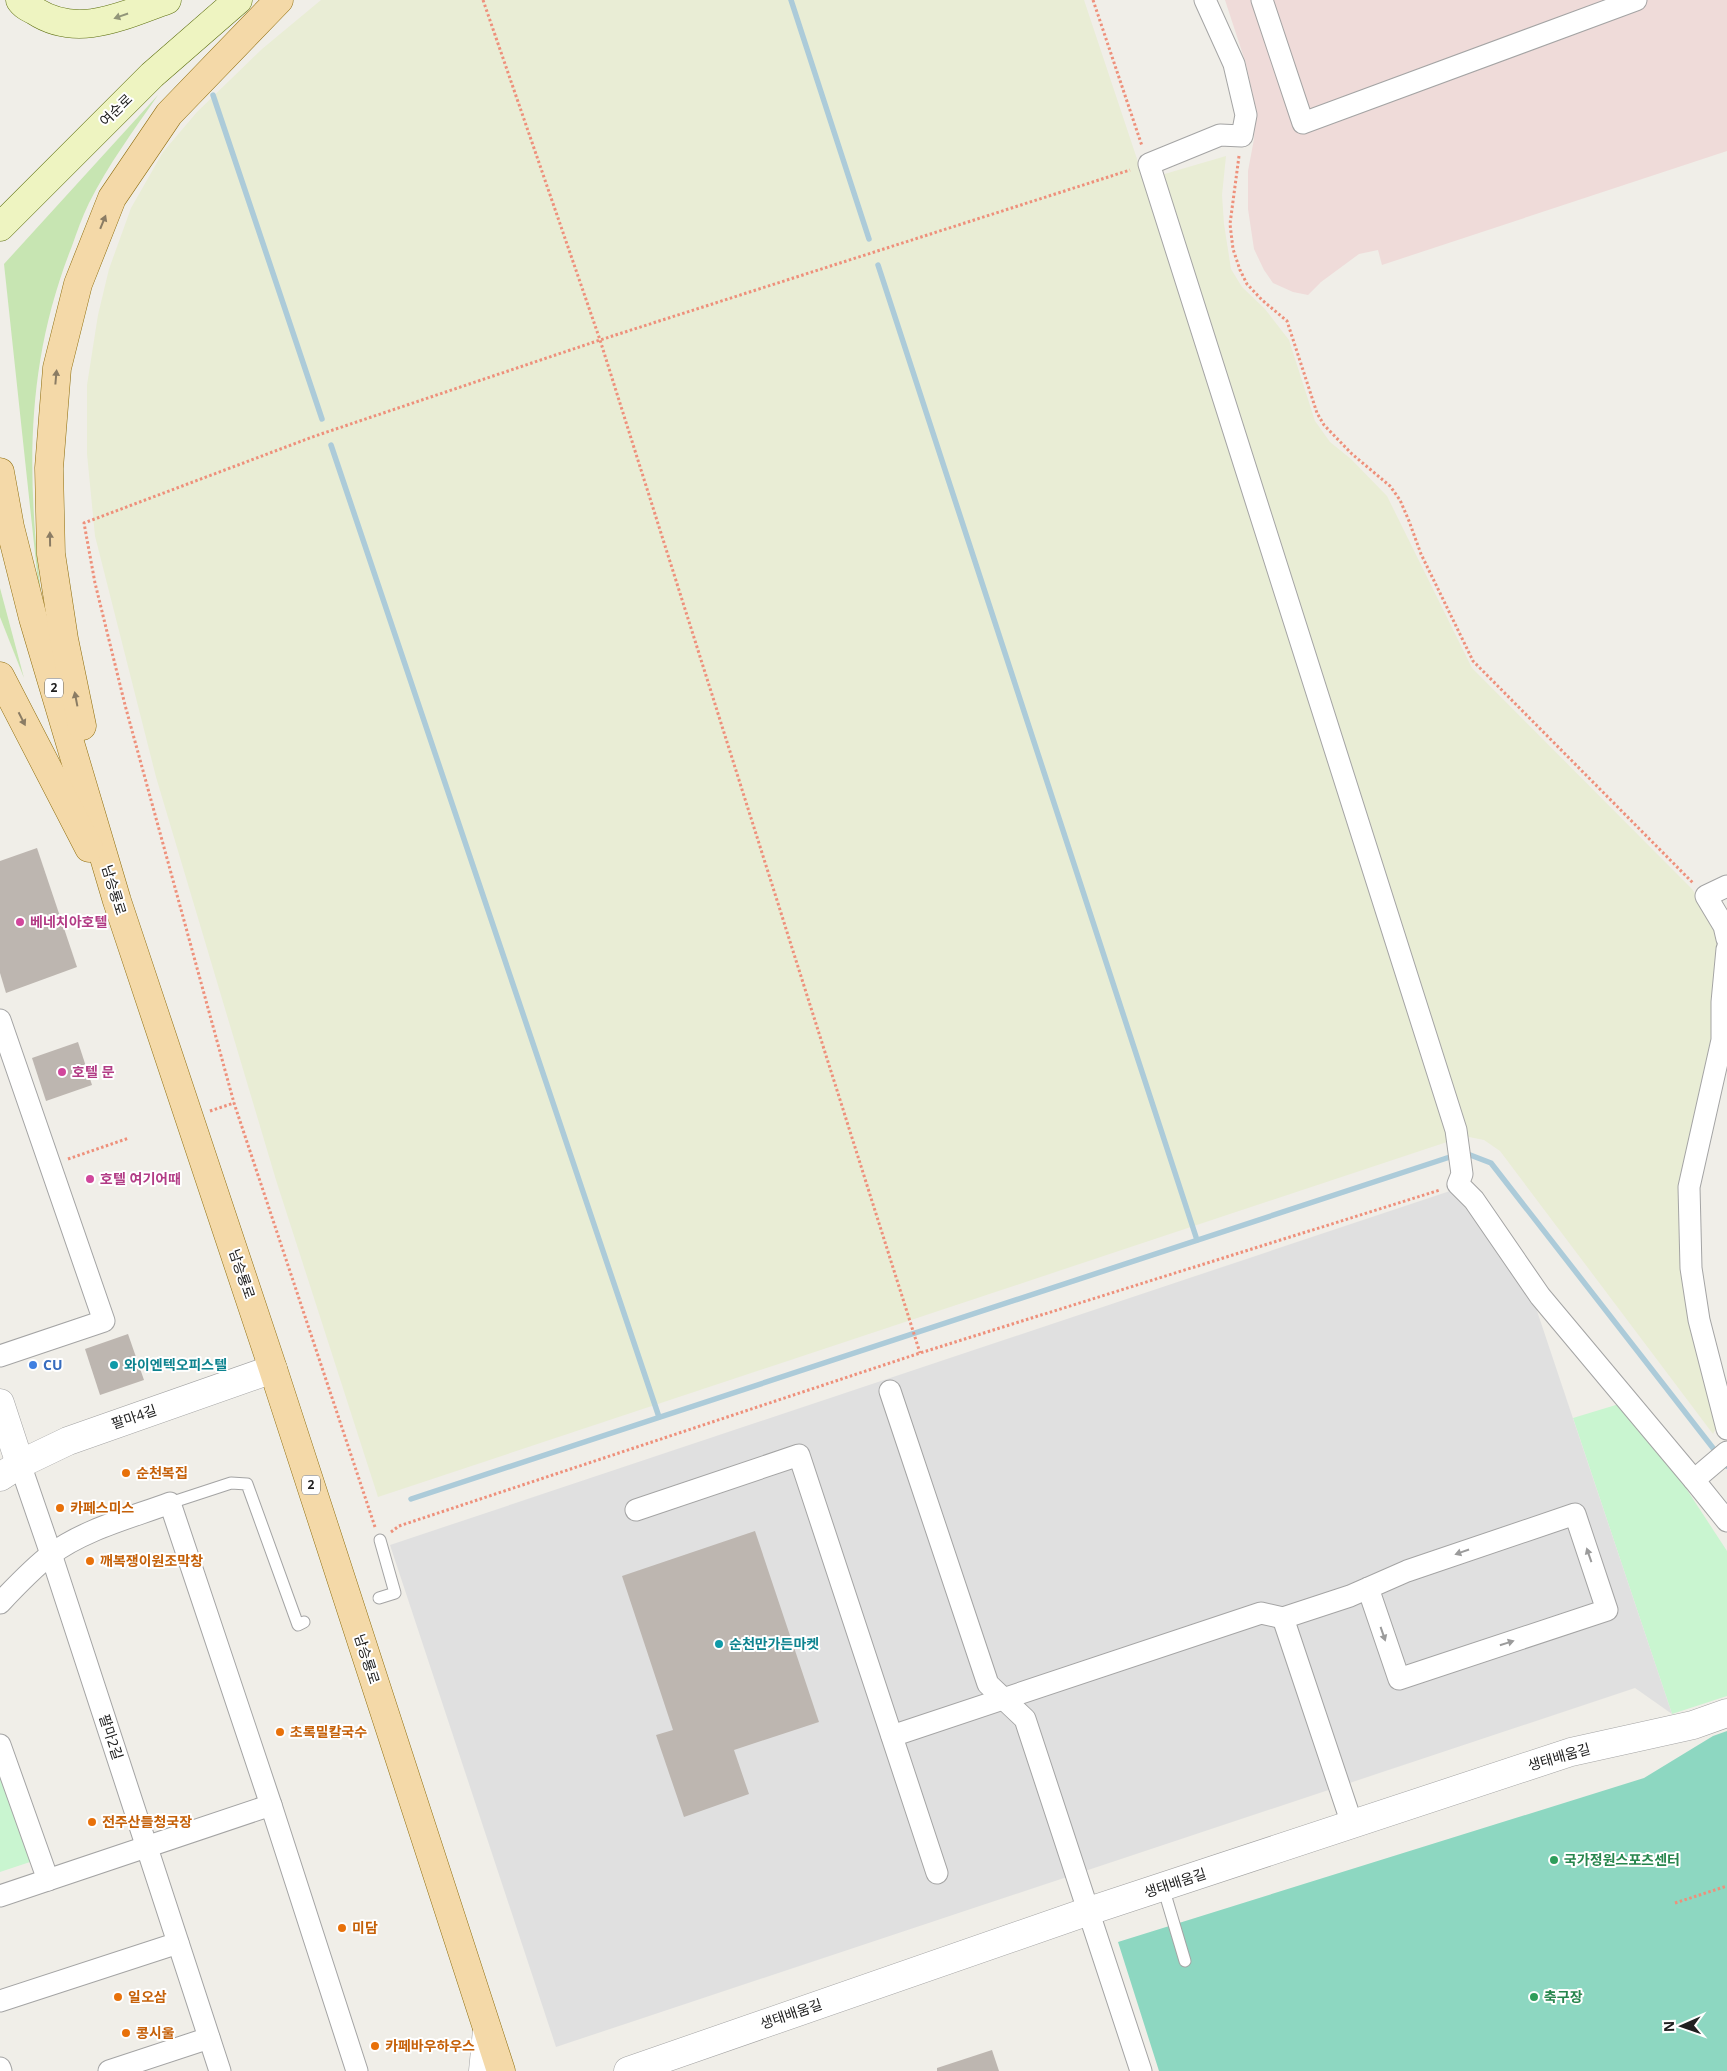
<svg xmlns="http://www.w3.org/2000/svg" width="1727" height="2071" viewBox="0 0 1727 2071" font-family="'Open Sans','Noto Sans KR',sans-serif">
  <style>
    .commercial { fill: #efdbd9 }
    .farmland { fill: #e9edd5 }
    .grass { fill: #c7e5b2 }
    .park { fill: #c9f5d0 }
    .pitch { fill: #8dd7c1 }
    .parking { fill: #e0e0e0 }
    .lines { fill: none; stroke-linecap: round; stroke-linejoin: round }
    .stream { stroke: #accbd9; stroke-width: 5.5 }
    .building { fill: #bdb6b0 }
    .service-casing { stroke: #a4a4a4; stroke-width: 13 }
    .minor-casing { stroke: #a4a4a4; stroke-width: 23 }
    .tertiary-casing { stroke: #a4a4a4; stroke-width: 29 }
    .secondary-casing { stroke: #5d6f0f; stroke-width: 29 }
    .primary-casing { stroke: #8f6e0e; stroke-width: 29 }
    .path { stroke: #ee907b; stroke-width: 3; stroke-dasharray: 2.5 2.5; stroke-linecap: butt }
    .service { stroke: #fff; stroke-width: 11 }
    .minor { stroke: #fff; stroke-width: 21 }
    .tertiary { stroke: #fff; stroke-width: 28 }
    .secondary { stroke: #eef4c1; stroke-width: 28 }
    .primary { stroke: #f4d9a8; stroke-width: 28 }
    .oneway { fill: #919579 }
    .oneway2 { fill: #8a7c64 }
    .oneway3 { fill: #9b9b9b }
    .hotel-dot { fill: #d1479c; stroke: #fff; stroke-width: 2 }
    .shop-dot { fill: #3f7fe0; stroke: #fff; stroke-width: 2 }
    .culture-dot { fill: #0f9aa8; stroke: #fff; stroke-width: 2 }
    .food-dot { fill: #e8710a; stroke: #fff; stroke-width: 2 }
    .leisure-dot { fill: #2e9e5b; stroke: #fff; stroke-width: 2 }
    .labels { text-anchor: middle; stroke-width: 4; stroke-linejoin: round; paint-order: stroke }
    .shield { fill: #fff; stroke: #636363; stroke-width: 1 }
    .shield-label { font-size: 12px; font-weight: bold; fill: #202020 }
    .street-label { font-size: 14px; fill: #202020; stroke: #fff }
    .hotel-label { font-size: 14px; font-weight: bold; fill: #b23c85; stroke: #fff; text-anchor: start }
    .shop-label { font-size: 14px; font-weight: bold; fill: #366cbe; stroke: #fff; text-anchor: start }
    .culture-label { font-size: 14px; font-weight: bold; fill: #0d838f; stroke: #fff; text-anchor: start }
    .food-label { font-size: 14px; font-weight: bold; fill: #c56008; stroke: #fff; text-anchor: start }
    .leisure-label { font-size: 14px; font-weight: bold; fill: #27864d; stroke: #fff; text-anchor: start }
  </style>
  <rect width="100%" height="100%" fill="#f0eee8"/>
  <path class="commercial" d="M1225,0H1727V151L1382,265L1378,250L1359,254L1321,282L1308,295L1293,292L1273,283L1264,270L1254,249L1248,209V171L1254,139L1255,106L1246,64Z"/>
  <path class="farmland" d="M321,0H1084L1144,180L1226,156L1222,195L1224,224L1231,269L1242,287L1265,309L1289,340L1315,421L1330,442L1351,459L1387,496L1472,668L1692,889L1711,916L1720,946L1715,1022L1685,1184L1722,1418L1713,1434L1500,1151L1484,1140L1469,1137L1447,1142L378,1497L276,1180L156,777L95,536L87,454V385L98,315L109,269L131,208L163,152L197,112L262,49Z"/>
  <g class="grass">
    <path d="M158,95C134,130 108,165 89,203C82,217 77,232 72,246C20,377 28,497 46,634L41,609L4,264Z"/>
    <path d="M0,588L24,678L0,617Z"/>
  </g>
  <g class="park">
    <path d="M1629,1401L1727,1551V1696L1672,1714L1573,1418Z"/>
    <path d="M0,1775L30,1862L0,1872Z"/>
  </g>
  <path class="pitch" d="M1727,1731V2071H1159L1118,1942L1644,1778L1713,1736Z"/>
  <path class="parking" d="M1453,1190L1529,1287L1672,1714L1635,1688L556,2047L390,1545Z"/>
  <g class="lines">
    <g class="stream">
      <path d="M791,0L869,239"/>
      <path d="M213,95L322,419"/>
      <path d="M878,265L1197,1240"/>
      <path d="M331,445L659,1417"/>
      <path d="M1465,1153L1491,1163L1727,1466"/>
      <path d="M411,1499L1456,1155"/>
    </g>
  </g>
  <g class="building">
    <path d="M37,848L77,967L6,993L0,973V861Z"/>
    <path d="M78,1042L92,1085L46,1101L32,1058Z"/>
    <path d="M128,1334L144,1380L100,1395L85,1349Z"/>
    <path d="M755,1531L819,1722L734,1750L749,1794L684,1817L656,1735L673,1730L622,1576Z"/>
    <path d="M992,2050L999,2071H937V2068Z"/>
  </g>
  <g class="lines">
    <g class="service-casing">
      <g id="service">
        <path d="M170,1503L231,1483L247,1484L298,1625L304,1622"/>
        <path d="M379,1598L395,1593L380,1540"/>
        <path d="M1163,1887L1185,1961"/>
      </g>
    </g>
    <g class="minor-casing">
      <g id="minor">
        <path d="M1205,0L1234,64L1246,115L1242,136L1220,135L1149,164L1456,1130L1462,1174L1458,1184L1474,1200L1540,1296L1694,1480"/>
        <path d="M1262,0L1303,123L1636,0"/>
        <path d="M1727,886L1706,896L1724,926L1727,939"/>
        <path d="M1727,949L1722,1002V1040L1689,1187L1691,1268L1699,1320L1727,1429"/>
        <path d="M0,1020L104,1321L0,1356"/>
        <path d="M890,1391L988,1684L1025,1719L1141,2071"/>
        <path d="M1727,1452L1694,1480L1727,1521"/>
        <path d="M20,1464L51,1554L220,2071"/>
        <path d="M636,1510L799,1455L937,1873"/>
        <path d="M0,1603C16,1586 32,1569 50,1555C85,1529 130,1518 170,1503L271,1805"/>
        <path d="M1283,1618L1352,1824"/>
        <path d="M892,1736L1261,1613L1283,1618L1350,1596L1407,1571L1575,1514L1607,1610L1399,1679L1368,1588"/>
        <path d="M0,1745L48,1880"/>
        <path d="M0,1896L271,1805L357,2071"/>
        <path d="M0,2001L178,1943"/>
        <path d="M0,2068L1,2071"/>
        <path d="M109,2071L209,2038"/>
      </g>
    </g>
    <g class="tertiary-casing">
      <g id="tertiary">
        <path d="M0,1403L20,1464"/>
        <path d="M0,1477L20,1464L68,1441L273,1369"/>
        <path d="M483,2071L487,2030"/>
        <path d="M628,2071L1089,1911L1571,1752L1693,1725L1727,1713"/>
      </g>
    </g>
    <g class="secondary-casing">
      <g id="secondary">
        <path d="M20,0C23,5 29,8 35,11C78,39 124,15 167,0"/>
        <path d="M0,227L152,75L238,0"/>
      </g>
    </g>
    <g class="primary-casing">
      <g id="primary">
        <path d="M0,472L10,527L33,618L117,901L273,1369L501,2071"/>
        <path d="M0,676L89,848"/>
        <path d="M82,726L64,639L51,554L49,468L57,368L78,284L112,198L169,114L279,0"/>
      </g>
    </g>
    <g class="path">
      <path d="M483,0L600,340L920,1353"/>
      <path d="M1093,0L1142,146"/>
      <path d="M1239,156L1230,224L1233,249L1240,270L1247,284L1262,300L1287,321L1317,413L1324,425L1352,454L1390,486L1400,500L1409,521L1421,554L1473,661L1693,883"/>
      <path d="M210,1111L234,1103"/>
      <path d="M68,1159L129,1138"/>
      <path d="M375,1527L234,1103L125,705L95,583L84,523L315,436L600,340L1130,170"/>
      <path d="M391,1532L399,1526L920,1353L1440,1190"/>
      <path d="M1675,1903L1727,1886"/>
    </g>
    <use href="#service" class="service"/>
    <use href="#minor" class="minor"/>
    <use href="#tertiary" class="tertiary"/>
    <use href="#secondary" class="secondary"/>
    <use href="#primary" class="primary"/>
  </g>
  <defs><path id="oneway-solid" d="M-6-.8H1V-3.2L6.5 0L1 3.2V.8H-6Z" transform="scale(1.25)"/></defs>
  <use class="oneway" href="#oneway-solid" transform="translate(121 16) rotate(161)"/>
  <g class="oneway2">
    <use href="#oneway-solid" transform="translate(103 222) rotate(-68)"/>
    <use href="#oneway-solid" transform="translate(56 377) rotate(-85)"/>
    <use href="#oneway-solid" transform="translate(50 539) rotate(-91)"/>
    <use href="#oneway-solid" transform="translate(76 699) rotate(-101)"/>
    <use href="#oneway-solid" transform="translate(22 719) rotate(63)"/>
  </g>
  <g class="oneway3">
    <use href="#oneway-solid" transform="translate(1462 1552) rotate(161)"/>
    <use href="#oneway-solid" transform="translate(1589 1555) rotate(-109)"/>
    <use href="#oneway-solid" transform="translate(1383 1634) rotate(71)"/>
    <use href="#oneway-solid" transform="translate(1507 1643) rotate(-18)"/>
  </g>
  <g class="hotel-dot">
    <circle cx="20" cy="922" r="5"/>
    <circle cx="62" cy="1072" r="5"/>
    <circle cx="90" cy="1179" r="5"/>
  </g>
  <circle class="shop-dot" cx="33" cy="1365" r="5"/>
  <g class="culture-dot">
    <circle cx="114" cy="1365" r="5"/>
    <circle cx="719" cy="1644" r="5"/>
  </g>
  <g class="food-dot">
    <circle cx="126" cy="1473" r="5"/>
    <circle cx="60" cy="1508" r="5"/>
    <circle cx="90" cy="1561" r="5"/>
    <circle cx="280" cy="1732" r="5"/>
    <circle cx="92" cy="1822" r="5"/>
    <circle cx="342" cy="1928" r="5"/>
    <circle cx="118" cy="1997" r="5"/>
    <circle cx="126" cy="2033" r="5"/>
    <circle cx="375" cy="2046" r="5"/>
  </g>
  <g class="leisure-dot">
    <circle cx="1554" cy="1860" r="5"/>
    <circle cx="1534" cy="1997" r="5"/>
  </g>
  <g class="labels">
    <g class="shield">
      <rect x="45" y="678.5" width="18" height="19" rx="4"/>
      <rect x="302" y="1475.5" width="18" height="19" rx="4"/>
    </g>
    <g class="shield-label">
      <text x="54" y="692">2</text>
      <text x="311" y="1489">2</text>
    </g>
    <g class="street-label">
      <text transform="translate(116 110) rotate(-44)" y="5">여순로</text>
      <text transform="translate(114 890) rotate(73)" y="5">남승룡로</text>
      <text transform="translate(242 1274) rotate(71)" y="5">남승룡로</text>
      <text transform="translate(134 1417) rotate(-19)" y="5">팔마4길</text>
      <text transform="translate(367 1659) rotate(72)" y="5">남승룡로</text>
      <text transform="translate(111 1737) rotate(72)" y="5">팔마2길</text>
      <text transform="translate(1559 1757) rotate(-16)" y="5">생태배움길</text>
      <text transform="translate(1175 1883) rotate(-18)" y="5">생태배움길</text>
      <text transform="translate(791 2014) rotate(-19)" y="5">생태배움길</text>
    </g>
    <g class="hotel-label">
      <text x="30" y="927">베네치아호텔</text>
      <text x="72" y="1077">호텔 문</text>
      <text x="100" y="1184">호텔 여기어때</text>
    </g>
    <g class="shop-label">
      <text x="43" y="1370">CU</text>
    </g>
    <g class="culture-label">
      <text x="124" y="1370">와이엔텍오피스텔</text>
      <text x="729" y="1649">순천만가든마켓</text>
    </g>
    <g class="food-label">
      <text x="136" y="1478">순천복집</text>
      <text x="70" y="1513">카페스미스</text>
      <text x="100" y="1566">깨복쟁이원조막창</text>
      <text x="290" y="1737">초록밀칼국수</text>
      <text x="102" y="1827">전주산들청국장</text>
      <text x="352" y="1933">미담</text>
      <text x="128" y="2002">일오삼</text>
      <text x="136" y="2038">콩시울</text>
      <text x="385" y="2051">카페바우하우스</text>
    </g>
    <g class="leisure-label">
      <text x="1564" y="1865">국가정원스포츠센터</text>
      <text x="1544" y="2002">축구장</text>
    </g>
  </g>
  <g transform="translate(1682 2026) rotate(268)" stroke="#ffffff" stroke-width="4" paint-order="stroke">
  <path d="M0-4L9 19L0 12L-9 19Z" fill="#202020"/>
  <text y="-8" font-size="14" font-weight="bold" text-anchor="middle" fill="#202020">N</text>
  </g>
</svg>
